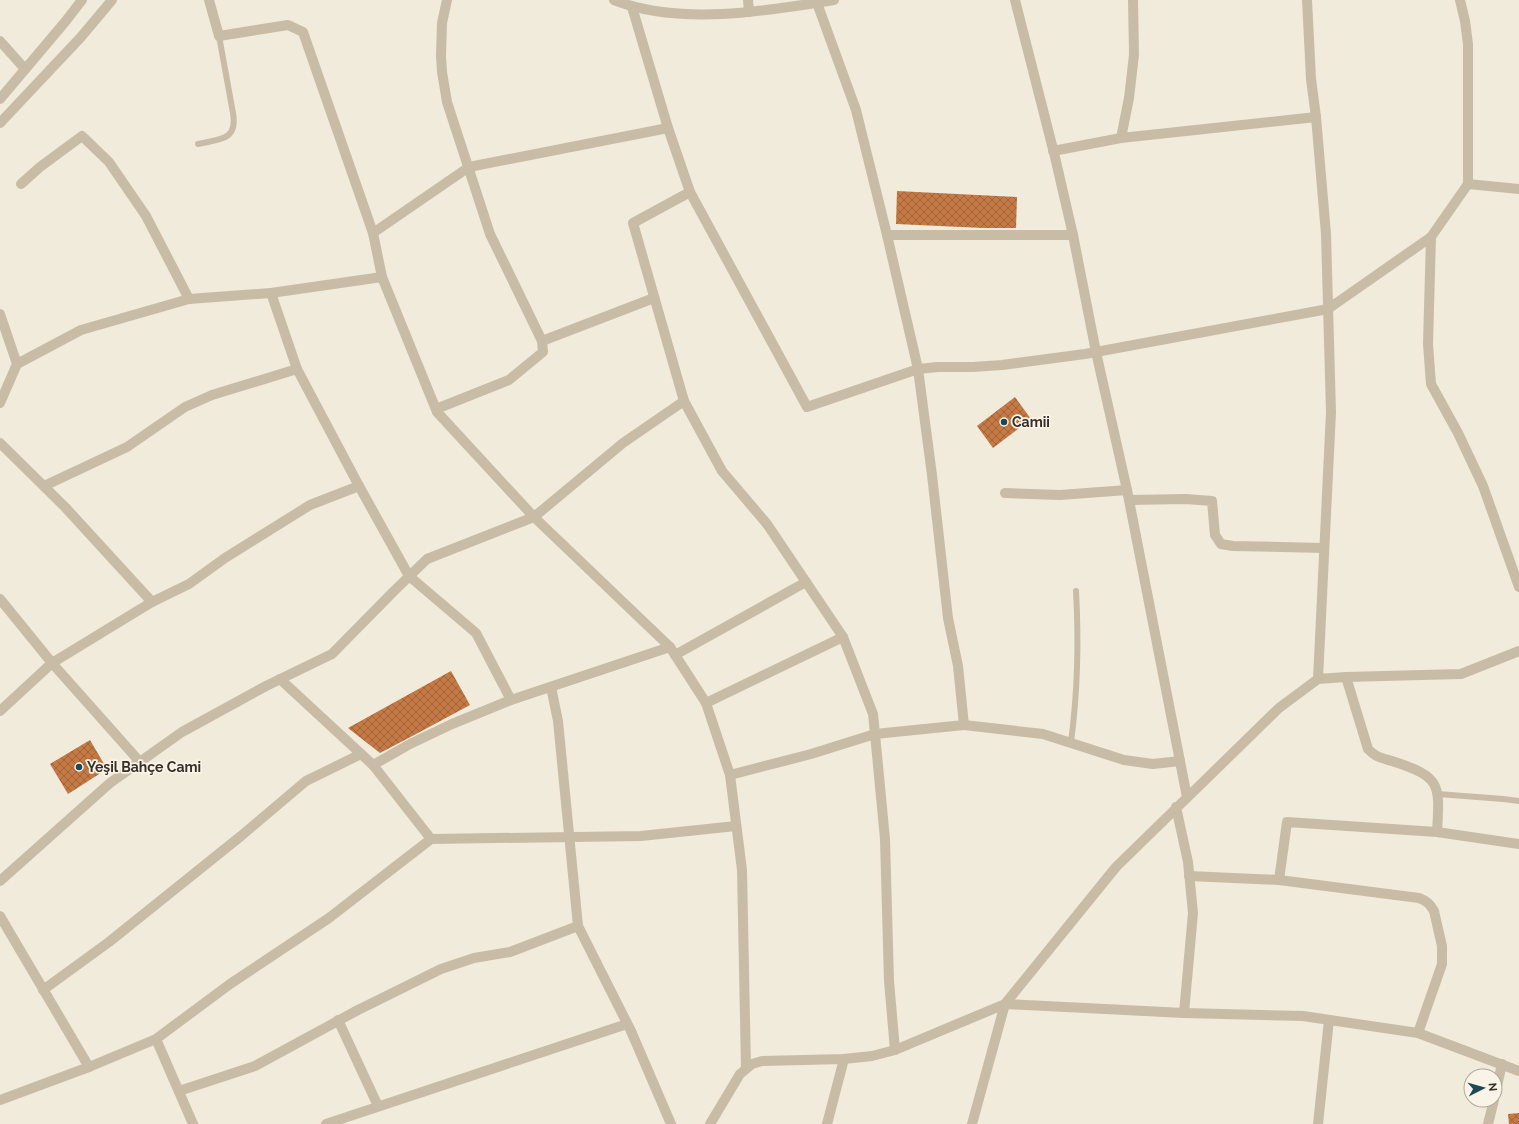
<svg xmlns="http://www.w3.org/2000/svg" width="1519" height="1124" viewBox="0 0 1519 1124" font-family="Raleway,sans-serif">
  <style>
    .building { fill: url(#building-cross-hatch) }
    .lines { fill: none; stroke-linecap: round; stroke-linejoin: round }
    .service { stroke: #c9bca7; stroke-width: 6 }
    .minor { stroke: #c9bca7; stroke-width: 10 }
    .tertiary { stroke: #c9bca7; stroke-width: 10 }
    .poi-dot { fill: #1d4957; stroke: #f9f4e7; stroke-width: 1.5 }
    .labels { text-anchor: middle; stroke-width: 3.5; stroke-linejoin: round; paint-order: stroke }
    .poi-label { font-size: 14px; font-weight: bold; fill: #362e27; stroke: #f9f4e7; text-anchor: start }
  </style>
  <defs>
    <pattern id="building-cross-hatch" width="8" height="8" patternUnits="userSpaceOnUse"><rect width="8" height="8" fill="#c57a45"/><path d="M0 0l8 8M0 8l8-8" fill="none" stroke="#a1643a"/></pattern>
  </defs>
  <rect width="100%" height="100%" fill="#f1ebdb"/>
  <g class="building">
    <path d="M897,191L1017,197L1016,228H983L896,224Z"/>
    <path d="M1015,397L1031,419L993,448L977,426Z"/>
    <path d="M451,671L470,705L418,733L380,753L348,728Z"/>
    <path d="M90,740L107,769L68,794L50,764Z"/>
    <path d="M1519,1113V1124H1509L1508,1114Z"/>
  </g>
  <g class="lines">
    <g class="service">
      <path d="M198,144C219,139 238,141 233,113L219,36"/>
      <path d="M1071,742C1078,689 1079,644 1076,591"/>
      <path d="M1438,794L1503,799L1519,801"/>
    </g>
    <g class="minor">
      <path d="M209,0L219,36L288,25L303,32L373,233"/>
      <path d="M447,0L442,23L441,56L442,72L447,102L490,234L542,341L654,298"/>
      <path d="M614,0C679,26 767,11 834,0"/>
      <path d="M748,0L749,12"/>
      <path d="M1015,0L1055,157L1073,235L1096,352L1127,490L1187,797"/>
      <path d="M1133,0L1134,55L1129,98L1121,138L1316,117"/>
      <path d="M1307,0L1311,79L1316,117L1326,234L1331,412L1318,679"/>
      <path d="M817,3L856,110L887,235H1073"/>
      <path d="M632,7L668,128L690,192L807,407L918,369L887,235"/>
      <path d="M0,41L25,69"/>
      <path d="M668,128L469,167L373,233L382,277L437,412L534,517L623,443L684,401L633,223L690,192"/>
      <path d="M1053,151L1121,138"/>
      <path d="M21,184L40,167L82,136L109,162L146,216L189,299"/>
      <path d="M1468,184L1519,189"/>
      <path d="M1431,237L1428,344L1431,384L1458,433L1483,486L1519,587"/>
      <path d="M271,293L297,369"/>
      <path d="M0,314L17,364"/>
      <path d="M684,401L722,471L767,524L843,637L873,714L875,734L964,725L958,666L948,618L932,475L918,369L938,367H973L1002,365L1085,354L1328,309L1431,237L1468,184V44L1465,21L1460,0"/>
      <path d="M0,403L17,364L81,330L189,299L271,293L382,277"/>
      <path d="M436,409L509,380L543,352L542,341"/>
      <path d="M0,443L65,507L152,602L52,663L0,599"/>
      <path d="M44,486L127,447L185,407L212,395L297,369L359,486L310,505L225,558L189,584L152,602"/>
      <path d="M1005,493L1060,495L1127,490"/>
      <path d="M1129,500L1186,499L1212,501L1215,535L1221,544L1233,546L1324,548"/>
      <path d="M670,647L706,703L730,775L742,870L746,1068"/>
      <path d="M675,655L806,582"/>
      <path d="M1346,677L1368,749C1375,757 1382,758 1392,761C1441,777 1440,783 1437,832"/>
      <path d="M280,679L373,765L410,744L452,724L511,700"/>
      <path d="M551,687L558,721L578,926L631,1031L671,1124"/>
      <path d="M706,703L843,637"/>
      <path d="M0,711L52,663L140,762"/>
      <path d="M964,725L1043,734L1124,760L1153,764L1180,761"/>
      <path d="M730,775L811,754L875,734L885,839L889,981L895,1050"/>
      <path d="M431,839L641,836L736,826"/>
      <path d="M1279,880L1287,822L1437,832L1519,844"/>
      <path d="M0,881L110,783L182,732L266,686L332,654L394,591L427,559L534,517L670,647L511,700L476,633L409,576L359,486"/>
      <path d="M0,916L89,1067L0,1100"/>
      <path d="M43,990L109,942L241,836L306,781L361,754"/>
      <path d="M1184,1013L1303,1016L1418,1033L1442,964V946L1434,911C1430,904 1427,901 1419,898L1279,880L1189,876"/>
      <path d="M338,1020L378,1106"/>
      <path d="M1418,1033L1519,1071"/>
      <path d="M156,1039L193,1124"/>
      <path d="M89,1067L156,1039L230,984L329,918L431,839L373,765"/>
      <path d="M179,1091L255,1066L358,1010L441,969L474,958L510,952L578,926"/>
      <path d="M1495,1095L1502,1064"/>
      <path d="M326,1124L627,1024"/>
      <path d="M710,1124L740,1074L752,1064L762,1061L844,1059L872,1056L895,1050L1005,1004L1184,1013L1193,913L1188,862L1176,807"/>
      <path d="M827,1124L844,1059"/>
      <path d="M972,1124L1005,1004L1116,867L1279,708L1318,679L1346,677L1461,674L1519,651"/>
      <path d="M1318,1124L1329,1020"/>
      <path d="M1488,1124L1494,1100"/>
    </g>
    <g class="tertiary">
      <path d="M0,99L65,22L82,0"/>
      <path d="M0,123L81,37L112,0"/>
    </g>
  </g>
  <g class="poi-dot">
    <circle cx="1004" cy="422" r="4"/>
    <circle cx="79" cy="767" r="4"/>
  </g>
  <g class="labels">
    <g class="poi-label">
      <text x="1012" y="427">Camii</text>
      <text x="87" y="772">Yeşil Bahçe Cami</text>
    </g>
  </g>
  <g transform="translate(1483 1088) rotate(84)"><circle r="19" fill="#f9f4e7" stroke="#aba59a"/>
  <path d="M0-3L7 15L0 10L-7 15Z" fill="#1d4957"/>
  <text y="-6" font-size="11" font-weight="bold" text-anchor="middle" fill="#362e27">N</text>
  </g>
</svg>
